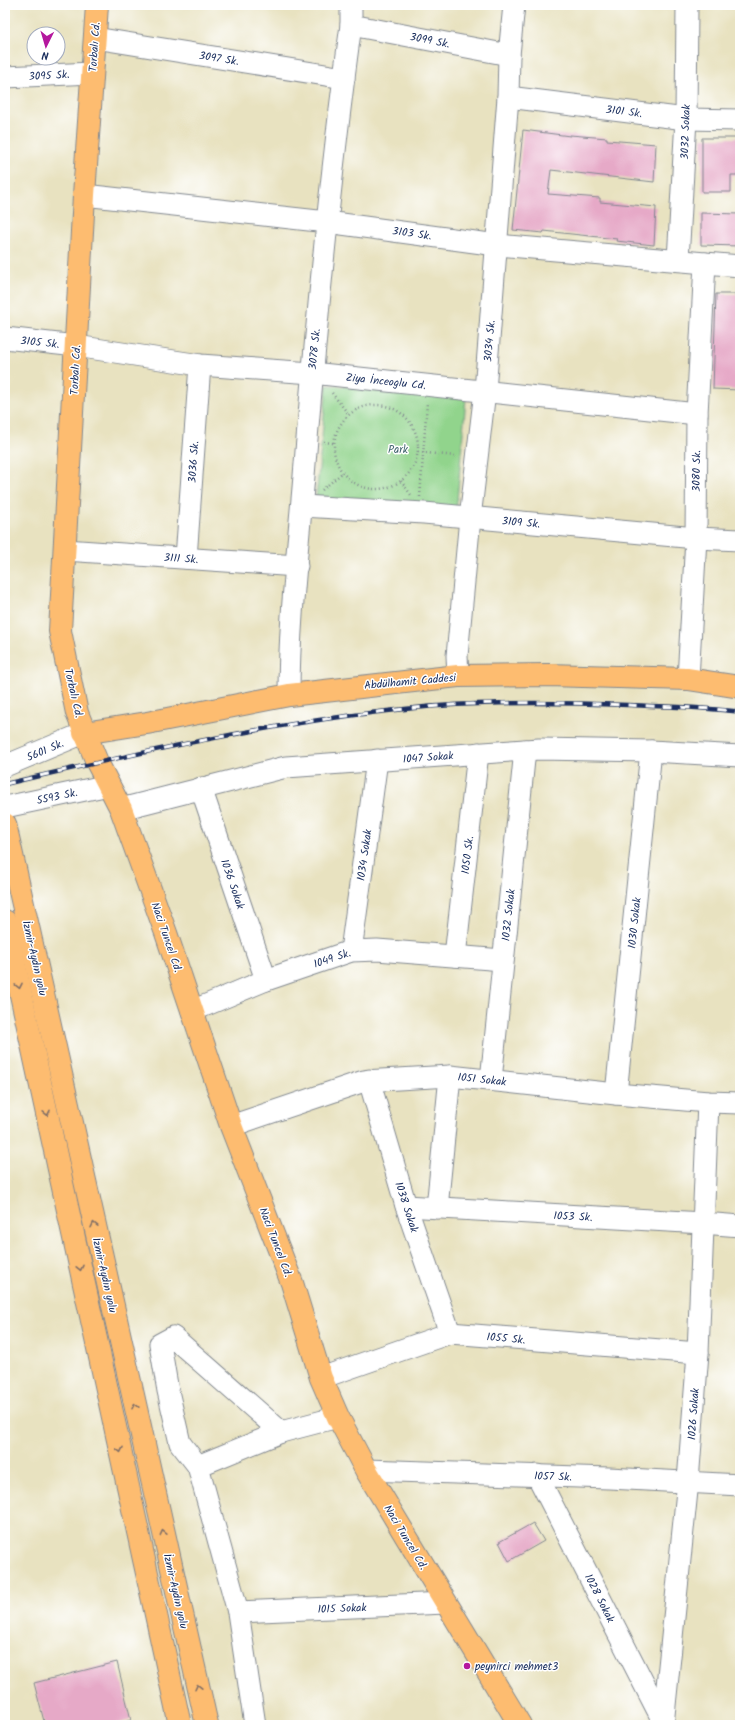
<svg xmlns="http://www.w3.org/2000/svg" width="745" height="1730" viewBox="0 0 745 1730" font-family="Kalam,sans-serif">
  <style>
    .green { fill: #91d48c; stroke: #568275 }
    .building { fill: #e6a9c7 }
    .lines { fill: none; stroke-linecap: round; stroke-linejoin: round }
    .minor-casing { stroke: #82888f; stroke-width: 23 }
    .major-casing { stroke: #82888f; stroke-width: 24 }
    .highway-casing { stroke: #82888f; stroke-width: 24 }
    .path { stroke: #82888f; stroke-width: 2.5; stroke-dasharray: 1 3; stroke-linecap: butt }
    .minor { stroke: #fff; stroke-width: 21 }
    .major { stroke: #fdbc70; stroke-width: 22 }
    .highway { stroke: #fdbc70; stroke-width: 22 }
    .rail-casing { stroke: #1b2f5e; stroke-width: 4.5 }
    .rail { stroke: #fff; stroke-width: 3; stroke-dasharray: 9; stroke-linecap: butt }
    .oneway { stroke: #816e66 }
    .poi-dot { fill: #b5179e; stroke: #fff; stroke-width: 1.5 }
    .labels { text-anchor: middle; stroke-width: 3; stroke-linejoin: round; paint-order: stroke }
    .street-label { font-size: 11px; fill: #1b2f5e; stroke: #fff }
    .park-label { font-size: 11px; fill: #3e616c; stroke: #fff }
    .poi-label { font-size: 11px; fill: #1b2f5e; stroke: #fff; text-anchor: start }
  </style>
  <rect width="100%" height="100%" fill="#fff"/>
  <filter id="ink" filterUnits="userSpaceOnUse"><feTurbulence type="fractalNoise" baseFrequency=".025" numOctaves="2"/><feDisplacementMap in="SourceGraphic" scale="8" xChannelSelector="R" yChannelSelector="G"/><feConvolveMatrix kernelMatrix="1 2 1 2 8 2 1 2 1" color-interpolation-filters="sRGB"/></filter>
  <filter id="wash" filterUnits="userSpaceOnUse"><feTurbulence type="fractalNoise" baseFrequency=".012" numOctaves="4" result="noise"/><feDisplacementMap in="SourceGraphic" scale="16" xChannelSelector="R" yChannelSelector="G"/><feGaussianBlur stdDeviation="0.9" result="paint"/><feColorMatrix in="noise" values="0 0 0 0 0 0 0 0 0 0 0 0 0 0 0 0 0 1.4 0 .05"/><feComposite in="paint" operator="in"/></filter>
  <g filter="url(#wash)">
    <rect width="100%" height="100%" fill="#e8e2c0"/>
    <path class="green" d="M327,385L466,398L456,512L316,499Z"/>
    <g id="blocks">
      <g class="building">
        <path d="M523,130L570,136V135L607,138V140L656,144L654,182L551,170L548,194L600,198V202L656,207L654,245L616,241L617,239L544,231L543,233L513,230Z"/>
        <path d="M702,138H740V175H731V192H702Z"/>
        <path d="M701,213L740,214V246L701,245Z"/>
        <path d="M716,294H740V390L713,389Z"/>
        <path d="M533,1523L544,1541L509,1561L499,1542Z"/>
        <path d="M117,1662L131,1720L113,1725H45L34,1683Z"/>
      </g>
    </g>
  </g>
  <g filter="url(#ink)">
    <use href="#blocks" fill-opacity="0" stroke="#82888f" stroke-width="1"/>
    <g class="lines">
      <g class="minor-casing">
        <g id="minor">
          <path d="M351,25L509,55"/>
          <path d="M95,38L344,78"/>
          <path d="M5,77L92,73"/>
          <path d="M508,97L686,119L740,120"/>
          <path d="M84,195L327,222L497,245L740,266"/>
          <path d="M678,260L686,119L687,5"/>
          <path d="M5,338L76,346L200,365L312,373L697,414"/>
          <path d="M302,506L424,513L696,538L740,540"/>
          <path d="M65,550L297,566"/>
          <path d="M186,558L200,365"/>
          <path d="M458,676L457,656L470,518L485,391L508,97L509,55L514,5"/>
          <path d="M688,679L696,538L697,414L705,263"/>
          <path d="M289,695C289,622 298,548 304,476C316,325 330,175 351,25V5"/>
          <path d="M5,766L84,733"/>
          <path d="M201,788L266,980"/>
          <path d="M5,807L109,785"/>
          <path d="M121,809L286,767L539,749L651,751L740,756"/>
          <path d="M351,951L377,760"/>
          <path d="M455,956L478,753"/>
          <path d="M192,1011L266,980L351,951L377,950L503,960"/>
          <path d="M369,1080L406,1206L450,1333"/>
          <path d="M491,1080L525,750"/>
          <path d="M616,1094L651,751"/>
          <path d="M231,1126L364,1081L450,1076L616,1094L708,1102L740,1103"/>
          <path d="M406,1206L703,1223L740,1226"/>
          <path d="M437,1208L450,1076"/>
          <path d="M321,1378L450,1333L698,1353"/>
          <path d="M198,1466L180,1443L168,1391L160,1344L173,1337L281,1432"/>
          <path d="M366,1470L609,1478L740,1485"/>
          <path d="M537,1475L663,1721"/>
          <path d="M238,1612L446,1603"/>
          <path d="M255,1725L238,1612L198,1466L281,1432L338,1417"/>
          <path d="M663,1725L688,1481L698,1353L708,1102"/>
        </g>
      </g>
      <g class="major-casing">
        <g id="major">
          <path d="M97,5L84,195L60,631L77,713L97,762L121,809L166,933L231,1126L292,1283L321,1378L338,1417L366,1470L520,1725"/>
          <path d="M84,733L147,723L289,695L458,676L548,675L688,679L740,687"/>
        </g>
      </g>
      <g class="highway-casing">
        <g id="highway">
          <path d="M5,824L207,1725"/>
          <path d="M5,921L180,1725"/>
        </g>
      </g>
      <g class="path">
        <path d="M332,393L349,415"/>
        <circle cx="376" cy="447" r="42"/>
        <path d="M324,442L333,443"/>
        <path d="M418,452L455,456"/>
        <path d="M401,481L411,495"/>
        <path d="M322,490L342,473"/>
        <path d="M420,497L427,402"/>
      </g>
      <use href="#minor" class="minor"/>
      <use href="#major" class="major"/>
      <use href="#highway" class="highway"/>
      <g class="rail-casing">
        <path id="rail" d="M5,784C137,753 269,723 405,709C479,701 554,702 628,705C666,707 703,707 740,712"/>
      </g>
      <use href="#rail" class="rail"/>
    </g>
    <defs><path id="oneway-chevron" d="M-2-3.5L2.5 0L-2 3.5" fill="none" stroke-width="1.6" stroke-linecap="round" stroke-linejoin="round"/></defs>
    <g class="oneway">
      <use href="#oneway-chevron" transform="translate(19 986) rotate(78)"/>
      <use href="#oneway-chevron" transform="translate(47 1113) rotate(78)"/>
      <use href="#oneway-chevron" transform="translate(94 1225) rotate(-103)"/>
      <use href="#oneway-chevron" transform="translate(80 1268) rotate(78)"/>
      <use href="#oneway-chevron" transform="translate(135 1406) rotate(-103)"/>
      <use href="#oneway-chevron" transform="translate(120 1450) rotate(78)"/>
      <use href="#oneway-chevron" transform="translate(163 1533) rotate(-103)"/>
      <use href="#oneway-chevron" transform="translate(198 1687) rotate(-103)"/>
    </g>
  </g>
  <circle class="poi-dot" cx="467" cy="1666" r="4"/>
  <g class="labels">
    <g class="street-label">
      <text transform="translate(430 40) rotate(11)" y="4">3099 Sk.</text>
      <text transform="translate(94 47) rotate(-86)" y="4">Torbalı Cd.</text>
      <text transform="translate(219 58) rotate(9)" y="4">3097 Sk.</text>
      <text transform="translate(49 75) rotate(-3)" y="4">3095 Sk.</text>
      <text transform="translate(624 111) rotate(7)" y="4">3101 Sk.</text>
      <text transform="translate(685 132) rotate(-88)" y="4">3032 Sokak</text>
      <text transform="translate(412 233) rotate(8)" y="4">3103 Sk.</text>
      <text transform="translate(489 341) rotate(-85)" y="4">3034 Sk.</text>
      <text transform="translate(40 342) rotate(6)" y="4">3105 Sk.</text>
      <text transform="translate(314 349) rotate(-84)" y="4">3078 Sk.</text>
      <text transform="translate(75 370) rotate(-87)" y="4">Torbalı Cd.</text>
      <text transform="translate(386 381) rotate(6)" y="4">Ziya İnceoglu Cd.</text>
      <text transform="translate(193 462) rotate(-86)" y="4">3036 Sk.</text>
      <text transform="translate(696 471) rotate(-89)" y="4">3080 Sk.</text>
      <text transform="translate(521 522) rotate(5)" y="4">3109 Sk.</text>
      <text transform="translate(181 558) rotate(4)" y="4">3111 Sk.</text>
      <text transform="translate(410 681) rotate(-5)" y="4">Abdülhamit Caddesi</text>
      <text transform="translate(74 693) rotate(77)" y="4">Torbalı Cd.</text>
      <text transform="translate(45 750) rotate(-23)" y="4">5601 Sk.</text>
      <text transform="translate(428 757) rotate(-4)" y="4">1047 Sokak</text>
      <text transform="translate(57 796) rotate(-12)" y="4">5593 Sk.</text>
      <text transform="translate(364 855) rotate(-82)" y="4">1034 Sokak</text>
      <text transform="translate(467 855) rotate(-83)" y="4">1050 Sk.</text>
      <text transform="translate(233 884) rotate(71)" y="4">1036 Sokak</text>
      <text transform="translate(508 915) rotate(-84)" y="4">1032 Sokak</text>
      <text transform="translate(634 923) rotate(-84)" y="4">1030 Sokak</text>
      <text transform="translate(167 937) rotate(71)" y="4">Naci Tuncel Cd.</text>
      <text transform="translate(35 958) rotate(77)" y="4">İzmir-Aydın yolu</text>
      <text transform="translate(332 958) rotate(-18)" y="4">1049 Sk.</text>
      <text transform="translate(482 1079) rotate(6)" y="4">1051 Sokak</text>
      <text transform="translate(407 1207) rotate(72)" y="4">1038 Sokak</text>
      <text transform="translate(573 1216) rotate(3)" y="4">1053 Sk.</text>
      <text transform="translate(276 1242) rotate(69)" y="4">Naci Tuncel Cd.</text>
      <text transform="translate(105 1275) rotate(77)" y="4">İzmir-Aydın yolu</text>
      <text transform="translate(506 1338) rotate(5)" y="4">1055 Sk.</text>
      <text transform="translate(693 1414) rotate(-86)" y="4">1026 Sokak</text>
      <text transform="translate(553 1476) rotate(2)" y="4">1057 Sk.</text>
      <text transform="translate(406 1537) rotate(59)" y="4">Naci Tuncel Cd.</text>
      <text transform="translate(176 1591) rotate(77)" y="4">İzmir-Aydın yolu</text>
      <text transform="translate(600 1598) rotate(63)" y="4">1028 Sokak</text>
      <text transform="translate(342 1608) rotate(-2)" y="4">1015 Sokak</text>
    </g>
    <g class="park-label">
      <text x="398" y="453">Park</text>
    </g>
    <g class="poi-label">
      <text x="475" y="1670">peynirci mehmet3</text>
    </g>
  </g>
  <rect width="745" height="1730" fill="none" stroke="#fff" stroke-width="20"/>
  <g transform="translate(46 46) rotate(185)"><circle r="19" fill="#ffffff" stroke="#a4acbf"/>
  <path d="M0-3L7 15L0 10L-7 15Z" fill="#b5179e"/>
  <text y="-6" font-size="11" font-weight="bold" text-anchor="middle" fill="#1b2f5e">N</text>
  </g>
</svg>
